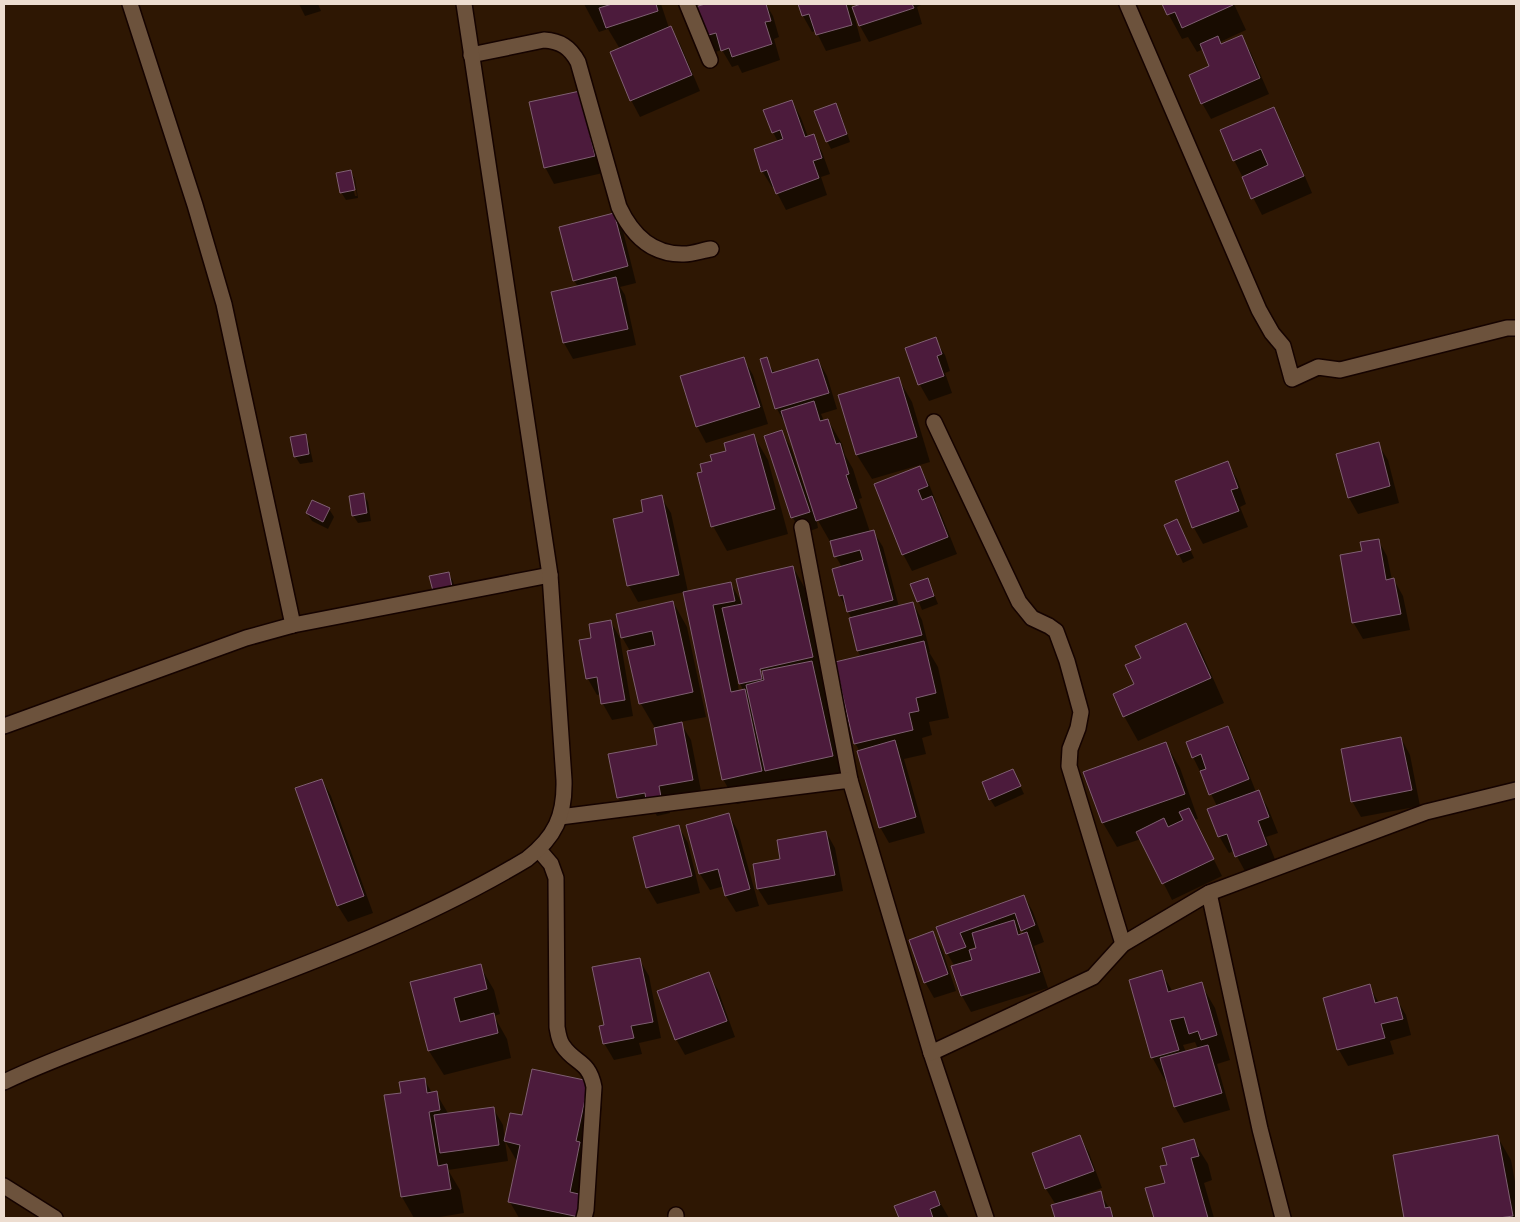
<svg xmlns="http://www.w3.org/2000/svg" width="1520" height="1222" viewBox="0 0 1520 1222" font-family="'Roboto Condensed',sans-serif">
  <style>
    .shadow { fill: #0007; fill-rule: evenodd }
    .building { fill: #4c1b3c; stroke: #7f5f72 }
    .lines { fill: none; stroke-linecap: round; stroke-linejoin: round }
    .minor-casing { stroke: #150300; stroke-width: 18 }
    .minor { stroke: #6c523c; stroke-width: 15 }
  </style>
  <rect width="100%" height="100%" fill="#2e1703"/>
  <g class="shadow">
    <path d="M299,4H318L321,11L305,16Z"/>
    <path d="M584,4H661L669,28H670L680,44L700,91L640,117L631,100L620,49L608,29L599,32Z"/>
    <path d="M709,4H766L773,16L779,37L774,39L780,60L742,73L738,65L732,67L722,50L715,52L706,36L697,8Z"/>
    <path d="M799,4H851L861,41L826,51L816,31L812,32L803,16Z"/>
    <path d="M865,4H923L917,7L922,24L869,42L860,26L854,7Z"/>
    <path d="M1163,4H1234L1246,30L1220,42L1221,45L1241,36L1251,53L1269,94L1211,119L1202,103L1211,67L1203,49L1197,52L1188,37L1182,39Z"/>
    <path d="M580,92L603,173L554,184L545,167Z"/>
    <path d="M792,101L801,118L808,137L813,136L822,152L830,174L821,177L827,195L786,210L774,187H772L762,171L778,142L773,132Z"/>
    <path d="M835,105L840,112L850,142L831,149L827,141Z"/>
    <path d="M1273,108L1283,125L1312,193L1262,215L1234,160Z"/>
    <path d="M350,171L355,179L358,198L346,200L341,192ZM351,178H354L357,196H355Z"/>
    <path d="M613,214L623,231L636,283L620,287L625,295L636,345L573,359L564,343L578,287L574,280Z"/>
    <path d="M935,339L945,355L950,371L945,373L952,393L929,401L920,385L907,349Z"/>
    <path d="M743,358L753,375L768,424L706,443L697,426Z"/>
    <path d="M766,359L775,374L818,360L827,376L837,409L821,414L824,421L828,420L842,444L845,455L853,469L862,498L859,499L870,532L873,531L883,547L899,607L913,603L922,620L930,652H929L938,667L949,718L929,722L932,735L922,738L926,754L904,759L925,833L889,843L880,827L860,752L855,743L861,657L858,651L850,619H852L840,596L842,567L836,557L832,545L816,517L818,528L802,534L793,518L765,437L782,432L791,448L807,495L809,494L786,425L777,409L762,360Z"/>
    <path d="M898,378L912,402L930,462L872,479L857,455L840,396Z"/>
    <path d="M305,436L309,444L313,462L300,464L295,456Z"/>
    <path d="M754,436L768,460L788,534L727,551L713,526L703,473L713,462Z"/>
    <path d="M1378,444L1388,460L1399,503L1358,514L1349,498Z"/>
    <path d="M1227,462L1237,479L1246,504L1240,507L1248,527L1203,544L1194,528L1176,482Z"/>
    <path d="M920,468L929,484L936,502L935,503L941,514L957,554L912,571L903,554Z"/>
    <path d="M363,494L368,502L371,521L358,523L353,515Z"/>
    <path d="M661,497L671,513L688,592L731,584L742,603L793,567L807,592L827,682L823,683L826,687L846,781L781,795L773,781L775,796L737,804L723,779L684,592L638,602L629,586L645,513ZM758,663L764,675V680L755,665ZM737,679L744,691L739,692Z"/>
    <path d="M329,509L334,517L328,529L312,521L307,513Z"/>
    <path d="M1165,526L1181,529L1194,558L1183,563Z"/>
    <path d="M1378,540L1387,556L1392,580H1394L1403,596L1410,630L1363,639L1353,622L1363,552Z"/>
    <path d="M448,573L453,581L456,594L439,598Z"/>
    <path d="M928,579L938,604L922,610L912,585Z"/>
    <path d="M673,602L687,627L706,717L680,722L691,740L702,796L667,802L670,813L657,816L653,809L628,814L618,797L659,746L655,728L641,704L630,651L622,637Z"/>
    <path d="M611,622L620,638L633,716L612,720L603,704L601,694L597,695L588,679L592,639Z"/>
    <path d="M1186,625L1200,649L1224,703L1138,741L1124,716L1115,694L1135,685L1142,659Z"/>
    <path d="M1228,727L1237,744L1256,792L1258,791L1268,808L1278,833L1266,837L1276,862L1246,873L1234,851L1229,853L1219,836L1217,806L1193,757Z"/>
    <path d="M1401,738L1410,755L1420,806L1361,817L1352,801Z"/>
    <path d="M1166,744L1180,768L1198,819L1194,820L1222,876L1172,900L1141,839L1117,847L1103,823L1085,772Z"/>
    <path d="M1013,770L1024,794L995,807L990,799Z"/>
    <path d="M322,780L331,796L373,913L348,922L338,906L297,789Z"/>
    <path d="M729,815L738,831L759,906L736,912L726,896L724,886L710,890L700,874L687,826Z"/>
    <path d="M679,827L688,843L700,893L657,904L647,887Z"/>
    <path d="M826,832L835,848L843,891L768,905L758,889L781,860Z"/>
    <path d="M1024,896L1033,912L1044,942L1034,946L1048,988L971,1012L962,996L953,967H955L947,953L938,927ZM1022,930L1024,934L1021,935L1019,931ZM977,946L978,948L970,951V949Z"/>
    <path d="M933,933L942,949L956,991L934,998L925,982Z"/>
    <path d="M639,959L649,976L661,1038L639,1043L642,1054L614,1060L604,1043L606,1026Z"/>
    <path d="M480,966L494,990L500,1014L494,1016L507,1039L511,1058L444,1075L429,1051L412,983Z"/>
    <path d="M1161,972L1173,992L1201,984L1215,1008L1230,1060L1217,1064L1230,1110L1184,1123L1175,1107L1168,1081L1166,1082L1152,1057ZM1195,1042L1198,1049L1186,1052L1183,1045Z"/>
    <path d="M708,974L718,990L735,1037L685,1055L676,1039Z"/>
    <path d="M1369,986L1379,1003L1396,998L1406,1015L1411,1035L1390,1041L1394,1054L1348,1066L1339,1050L1324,998Z"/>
    <path d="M424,1079L432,1093H436L449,1115L493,1108L503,1125L505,1141L523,1117L588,1082L602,1107L590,1162L586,1203L595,1218H519L510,1202L518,1163L505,1141L508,1161L448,1170L460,1190L464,1213L434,1218H414L402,1197V1094Z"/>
    <path d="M1497,1136L1511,1160L1516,1187V1218H1406L1394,1156Z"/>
    <path d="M1080,1137L1089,1153L1102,1188L1074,1198V1200L1100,1193L1115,1218H1056L1053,1206L1056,1205L1046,1189L1033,1154Z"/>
    <path d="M1193,1140L1208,1164L1212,1180L1204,1183L1214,1218H1155L1147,1189L1167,1184L1169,1165Z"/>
    <path d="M934,1192L949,1218H900L896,1207Z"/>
  </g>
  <g class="building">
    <path d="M612,4H656L658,11L606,28L599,8Z"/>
    <path d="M705,4H766L771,21L765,22L772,44L732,57L729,48L721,51L716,33L705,36L695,7Z"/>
    <path d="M798,4H846L852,25L816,35L809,14L802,16Z"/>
    <path d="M861,4H912L914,8L859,26L852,7Z"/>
    <path d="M1162,4H1232L1233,5L1182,28L1175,12L1167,15Z"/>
    <path d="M671,26L692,75L630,101L610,52Z"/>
    <path d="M1242,35L1260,78L1201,104L1189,75L1209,66L1200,44L1218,36L1221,44Z"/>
    <path d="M580,91L595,156L544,168L529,102Z"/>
    <path d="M792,100L805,137L814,134L822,158L813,161L819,178L776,194L767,170L761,172L754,149L783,139L780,130L772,133L763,110Z"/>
    <path d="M836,103L847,134L826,142L814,111Z"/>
    <path d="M1274,107L1304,176L1251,199L1242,177L1268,165L1261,149L1233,161L1220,130Z"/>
    <path d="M351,170L355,190L340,193L336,173Z"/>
    <path d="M614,213L628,266L573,281L559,227Z"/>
    <path d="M616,277L628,329L563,343L551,292Z"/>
    <path d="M936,337L942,354L937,356L944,376L918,385L905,348Z"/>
    <path d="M744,357L760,407L696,427L680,376Z"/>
    <path d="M767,357L772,373L818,359L829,393L775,409L760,359Z"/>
    <path d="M899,377L917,437L856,455L838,395Z"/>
    <path d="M814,401L820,421L828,419L836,444L840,443L849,474L846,475L857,508L816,521L781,411Z"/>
    <path d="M782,430L810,512L791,518L764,436Z"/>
    <path d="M306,434L309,454L294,457L290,437Z"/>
    <path d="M754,434L775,509L711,527L697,473L702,472L700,464L712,461L710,455L726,451L724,443Z"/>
    <path d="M1379,442L1390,486L1348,498L1336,454Z"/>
    <path d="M1228,461L1238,488L1231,490L1239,511L1192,528L1175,481Z"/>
    <path d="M920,466L928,486L918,490L922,500L932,496L948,537L902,555L874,484Z"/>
    <path d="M364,493L367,513L352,516L349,496Z"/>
    <path d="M662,495L679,575L627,586L613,519L643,512L641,500Z"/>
    <path d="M312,500L330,508L323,522L306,513Z"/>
    <path d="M1177,519L1191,550L1177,555L1164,525Z"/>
    <path d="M874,530L893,600L847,612L843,595L839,596L832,569L863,560L860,550L834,557L830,541Z"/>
    <path d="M1379,539L1386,580L1394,578L1401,614L1352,623L1340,555L1362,551L1360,542Z"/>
    <path d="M793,566L813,657L760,669L762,679L739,684L722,608L742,604L736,579Z"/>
    <path d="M449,572L452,587L433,591L429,576Z"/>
    <path d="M928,578L934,596L917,602L910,584Z"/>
    <path d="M731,582L735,601L713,605L731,692L745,689L762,771L722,780L683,592Z"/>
    <path d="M673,601L693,692L639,704L627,651L655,645L652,631L621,638L616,614Z"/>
    <path d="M913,602L922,635L857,651L849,618Z"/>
    <path d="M611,620L625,700L601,704L597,677L586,679L579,640L591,638L589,624Z"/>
    <path d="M1186,623L1211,678L1123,717L1113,694L1134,684L1125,665L1141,658L1135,646Z"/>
    <path d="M924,641L936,693L916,698L919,711L909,713L913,730L854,744L835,662Z"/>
    <path d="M812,661L833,756L765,771L746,685L764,680L762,671Z"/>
    <path d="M682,722L693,780L659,786L661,797L646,800L645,793L617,798L608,754L657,745L654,728Z"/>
    <path d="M1228,726L1249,779L1209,795L1200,771L1206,769L1201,754L1192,758L1186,742Z"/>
    <path d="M1401,737L1412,790L1351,802L1341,749Z"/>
    <path d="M895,740L916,817L879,828L857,751Z"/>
    <path d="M1166,742L1185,794L1102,823L1083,772Z"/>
    <path d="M1013,769L1021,786L989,800L982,782Z"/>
    <path d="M322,779L364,896L337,906L295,788Z"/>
    <path d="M1259,790L1269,817L1258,821L1267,845L1235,857L1227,834L1218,837L1207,809Z"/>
    <path d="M1189,808L1214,859L1162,884L1136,832L1164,818L1168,827L1183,820L1179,812Z"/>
    <path d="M729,813L750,889L725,896L718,869L699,874L686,825Z"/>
    <path d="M679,825L692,876L646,888L633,837Z"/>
    <path d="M826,831L835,875L757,889L753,864L780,859L777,840Z"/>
    <path d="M1024,895L1035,925L1021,931L1015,913L960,933L966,947L946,954L936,927Z"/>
    <path d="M1014,920L1018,935L1027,932L1040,972L961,996L951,966L972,960L969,950L976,948L972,933Z"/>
    <path d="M933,931L948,974L924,983L909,940Z"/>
    <path d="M640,958L653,1022L631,1026L634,1038L603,1044L599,1026L604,1025L592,967Z"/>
    <path d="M481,964L487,989L454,998L460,1022L494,1013L498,1033L428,1051L410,982Z"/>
    <path d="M1162,970L1168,992L1202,982L1217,1035L1201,1040L1198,1031L1189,1034L1184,1017L1170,1020L1179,1050L1151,1058L1129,980Z"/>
    <path d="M709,972L727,1021L675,1040L657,991Z"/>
    <path d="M1370,984L1375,1003L1397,997L1403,1019L1381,1024L1385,1038L1337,1050L1323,998Z"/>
    <path d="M1208,1045L1222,1093L1174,1107L1160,1058Z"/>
    <path d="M532,1069L589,1081L576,1141L580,1142L570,1192L583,1195L579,1217L508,1202L520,1145L504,1141L510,1113L522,1115Z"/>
    <path d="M425,1078L427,1093L437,1091L440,1110L429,1112L438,1166L447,1164L451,1189L401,1197L384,1095L401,1093L399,1082Z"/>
    <path d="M494,1107L499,1145L440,1153L434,1115Z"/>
    <path d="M1080,1135L1094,1171L1045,1189L1032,1153Z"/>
    <path d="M1498,1135L1513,1216L1499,1218H1404L1393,1155Z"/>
    <path d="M1194,1139L1199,1156L1191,1158L1208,1218H1154L1145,1188L1165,1183L1160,1166L1167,1165L1162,1148Z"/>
    <path d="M935,1191L940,1205L930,1209L933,1218H899L894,1206Z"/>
    <path d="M1101,1191L1105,1208L1110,1207L1113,1218H1055L1051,1205Z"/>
  </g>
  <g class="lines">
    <g class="minor-casing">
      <g id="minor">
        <path d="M130,4L195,205L224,304L293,625"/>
        <path d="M687,4L710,60"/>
        <path d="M1127,4L1259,310L1272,333L1283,346L1292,379L1318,367L1340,370L1507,328H1516"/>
        <path d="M471,55L544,40C560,41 570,47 578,62L619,207C632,235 652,255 684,254C693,254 703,250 711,249"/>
        <path d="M934,422L1019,602L1032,618L1049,626L1056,631L1067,661L1081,712L1078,728L1070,749L1069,766L1123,944"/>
        <path d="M802,527L850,780"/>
        <path d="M4,726L246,638L293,625L550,575"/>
        <path d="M560,817L850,780L931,1053L986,1218"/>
        <path d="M539,850L551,864L556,878L557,1027C558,1033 559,1041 563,1046C575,1064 589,1060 594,1087L586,1210L584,1218"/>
        <path d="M1209,893L1260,1129L1283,1218"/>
        <path d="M931,1053L1093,977L1123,944L1209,893L1426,812L1516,790"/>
        <path d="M4,1082C52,1059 102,1042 151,1023C279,974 409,930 527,859C555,837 565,816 564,780L550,575L464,4"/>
        <path d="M4,1186L55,1218"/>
        <path d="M676,1218V1215"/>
      </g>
    </g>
    <use href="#minor" class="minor"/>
  </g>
  <rect width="1520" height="1222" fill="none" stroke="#edddd0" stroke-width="10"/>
</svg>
